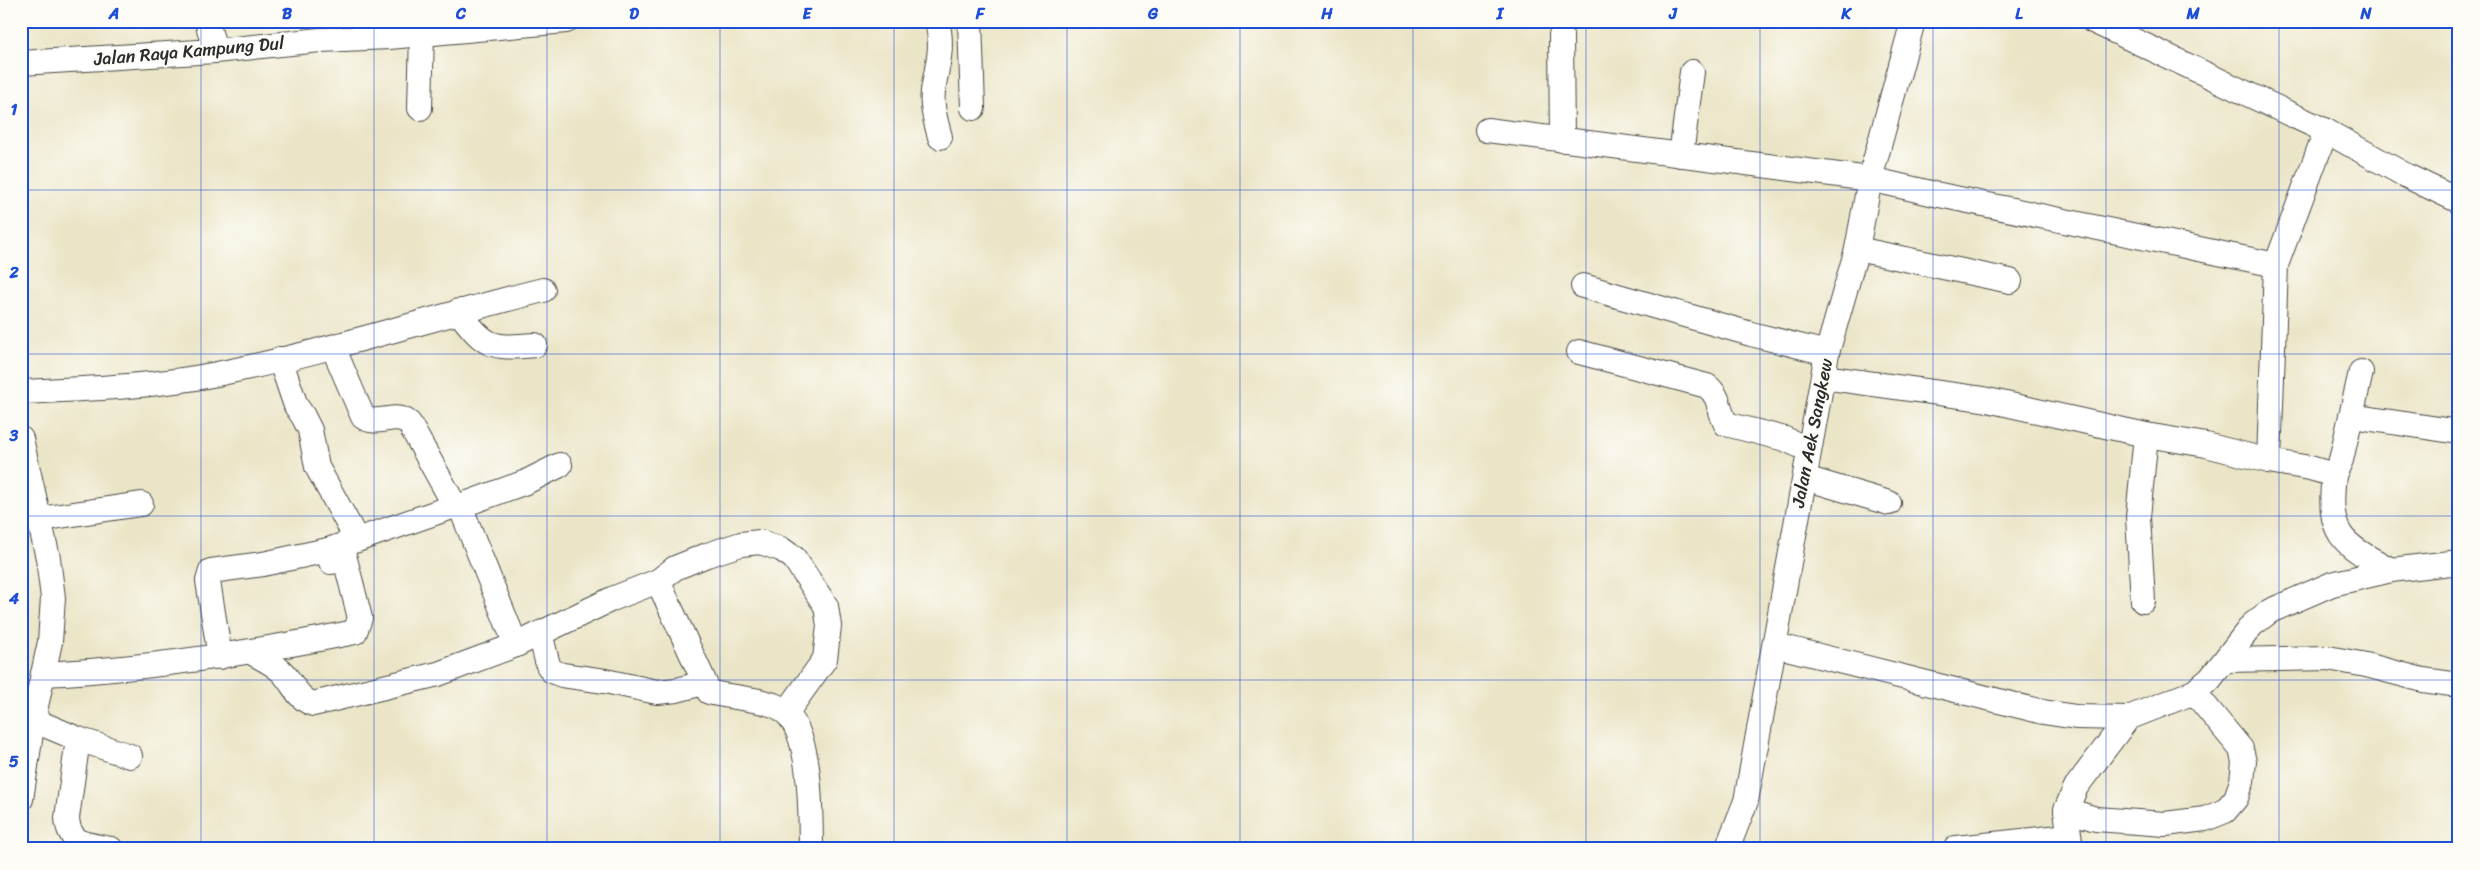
<svg xmlns="http://www.w3.org/2000/svg" width="2480" height="870" viewBox="0 0 2480 870" font-family="Sriracha,sans-serif">
  <style>
    .lines { fill: none; stroke-linecap: round; stroke-linejoin: round }
    .minor-casing { stroke: #484742; stroke-width: 26 }
    .minor { stroke: #fff; stroke-width: 24 }
    .grid { fill: none; stroke: #1d4ed8; stroke-width: 1; stroke-opacity: 0.55 }
    .labels { text-anchor: middle; stroke-width: 5; stroke-linejoin: round; paint-order: stroke }
    .street-label { font-size: 18px; fill: #2b2b2b; stroke: #fdfcf7 }
    .neatline { fill: none; stroke: #1d4ed8; stroke-width: 2 }
    .grid-label { font-size: 16px; text-anchor: middle; font-weight: bold; fill: #1d4ed8 }
  </style>
  <rect width="100%" height="100%" fill="#fdfcf7"/>
  <filter id="ink" filterUnits="userSpaceOnUse"><feTurbulence type="fractalNoise" baseFrequency=".02" numOctaves="2"/><feDisplacementMap in="SourceGraphic" scale="10" xChannelSelector="R" yChannelSelector="G"/><feConvolveMatrix kernelMatrix="1 2 1 2 8 2 1 2 1" color-interpolation-filters="sRGB"/></filter>
  <filter id="wash" filterUnits="userSpaceOnUse"><feTurbulence type="fractalNoise" baseFrequency=".0096" numOctaves="4" result="noise"/><feDisplacementMap in="SourceGraphic" scale="20" xChannelSelector="R" yChannelSelector="G"/><feGaussianBlur stdDeviation="1.12" result="paint"/><feColorMatrix in="noise" values="0 0 0 0 0 0 0 0 0 0 0 0 0 0 0 0 0 1.4 0 .05"/><feComposite in="paint" operator="in"/></filter>
  <g filter="url(#wash)">
    <rect width="100%" height="100%" fill="#ebe5c7"/>
  </g>
  <g filter="url(#ink)">
    <g class="lines">
      <g class="minor-casing">
        <g id="minor">
          <path d="M207,21L215,51"/>
          <path d="M937,21C944,49 937,64 933,91C931,106 936,122 940,137"/>
          <path d="M970,21L973,108"/>
          <path d="M2093,21L2326,131L2405,175L2459,201"/>
          <path d="M1561,35L1562,140"/>
          <path d="M21,63L215,51L320,40L389,37L566,21"/>
          <path d="M420,108L422,34"/>
          <path d="M1487,130L1870,179L1935,194L2276,265"/>
          <path d="M1681,155L1692,72"/>
          <path d="M1857,249L2010,281"/>
          <path d="M1583,286L1751,334L1827,353"/>
          <path d="M458,311C486,347 489,349 535,345"/>
          <path d="M333,347L363,417C378,427 395,411 409,423L455,506H460L526,482L560,465"/>
          <path d="M1579,352L1707,386C1721,397 1718,410 1726,424L1785,439L1809,450"/>
          <path d="M280,359L296,406L303,416L310,430L317,467L357,540"/>
          <path d="M1823,377L1983,399L2146,435L2206,445L2269,461L2310,468L2334,475C2327,536 2341,543 2391,570"/>
          <path d="M21,392C86,389 153,387 217,374C327,352 434,317 543,290"/>
          <path d="M2351,416L2459,432"/>
          <path d="M21,439L48,558L53,598L50,642L33,720L21,799"/>
          <path d="M2269,461L2276,265L2326,131"/>
          <path d="M2334,475L2341,460L2361,372"/>
          <path d="M1805,478L1889,503"/>
          <path d="M460,506L516,645"/>
          <path d="M40,519L141,504"/>
          <path d="M658,581L709,692C731,698 756,698 776,706C814,722 810,814 811,849"/>
          <path d="M2143,601L2138,517L2146,435"/>
          <path d="M540,633L548,665L552,671L562,675L605,681L657,692L677,690L703,683"/>
          <path d="M1775,645L2043,712L2076,717L2128,718L2194,692L2210,679L2252,625L2270,611L2332,584L2391,570L2459,562"/>
          <path d="M251,652C261,658 273,663 281,671C294,683 296,698 313,704L438,674L516,645L612,599L658,581L675,568L707,555L741,544L760,542L781,549L794,558L826,606L829,626L825,659L787,712"/>
          <path d="M220,657L208,581L211,571L263,564L328,550"/>
          <path d="M2226,660L2328,658L2366,665L2423,680L2459,685"/>
          <path d="M43,674C149,669 251,653 355,632L360,618L345,559L331,562L328,550L455,506"/>
          <path d="M33,720L78,739L67,818C69,846 88,844 111,849"/>
          <path d="M78,739L130,756"/>
          <path d="M2066,810L2096,819L2165,824L2205,819L2225,811L2236,798L2242,781L2244,762L2241,749L2194,692"/>
          <path d="M1956,848L2068,836"/>
          <path d="M1727,849L1746,801L1827,353L1857,249L1870,179L1913,21"/>
          <path d="M2071,849L2066,810L2076,787L2128,718"/>
        </g>
      </g>
      <use href="#minor" class="minor"/>
    </g>
  </g>
  <path class="grid" d="M201,21V849M374,21V849M547,21V849M720,21V849M894,21V849M1067,21V849M1240,21V849M1413,21V849M1586,21V849M1760,21V849M1933,21V849M2106,21V849M2279,21V849M21,190H2459M21,354H2459M21,516H2459M21,680H2459"/>
  <g class="labels">
    <g class="street-label">
      <text transform="translate(189 51) rotate(-5)" y="6">Jalan Raya Kampung Dul</text>
      <text transform="translate(1812 433) rotate(-79)" y="6">Jalan Aek Sangkew</text>
    </g>
  </g>
  <rect width="2480" height="870" fill="none" stroke="#fdfcf7" stroke-width="55"/>
  <rect x="28" y="28" width="2424" height="814" class="neatline"/>
  <g class="grid-label">
    <text x="114" y="19">A</text>
    <text x="287" y="19">B</text>
    <text x="461" y="19">C</text>
    <text x="634" y="19">D</text>
    <text x="807" y="19">E</text>
    <text x="980" y="19">F</text>
    <text x="1153" y="19">G</text>
    <text x="1327" y="19">H</text>
    <text x="1500" y="19">I</text>
    <text x="1673" y="19">J</text>
    <text x="1846" y="19">K</text>
    <text x="2019" y="19">L</text>
    <text x="2193" y="19">M</text>
    <text x="2366" y="19">N</text>
    <text x="14" y="115">1</text>
    <text x="14" y="278">2</text>
    <text x="14" y="441">3</text>
    <text x="14" y="604">4</text>
    <text x="14" y="767">5</text>
  </g>
</svg>
